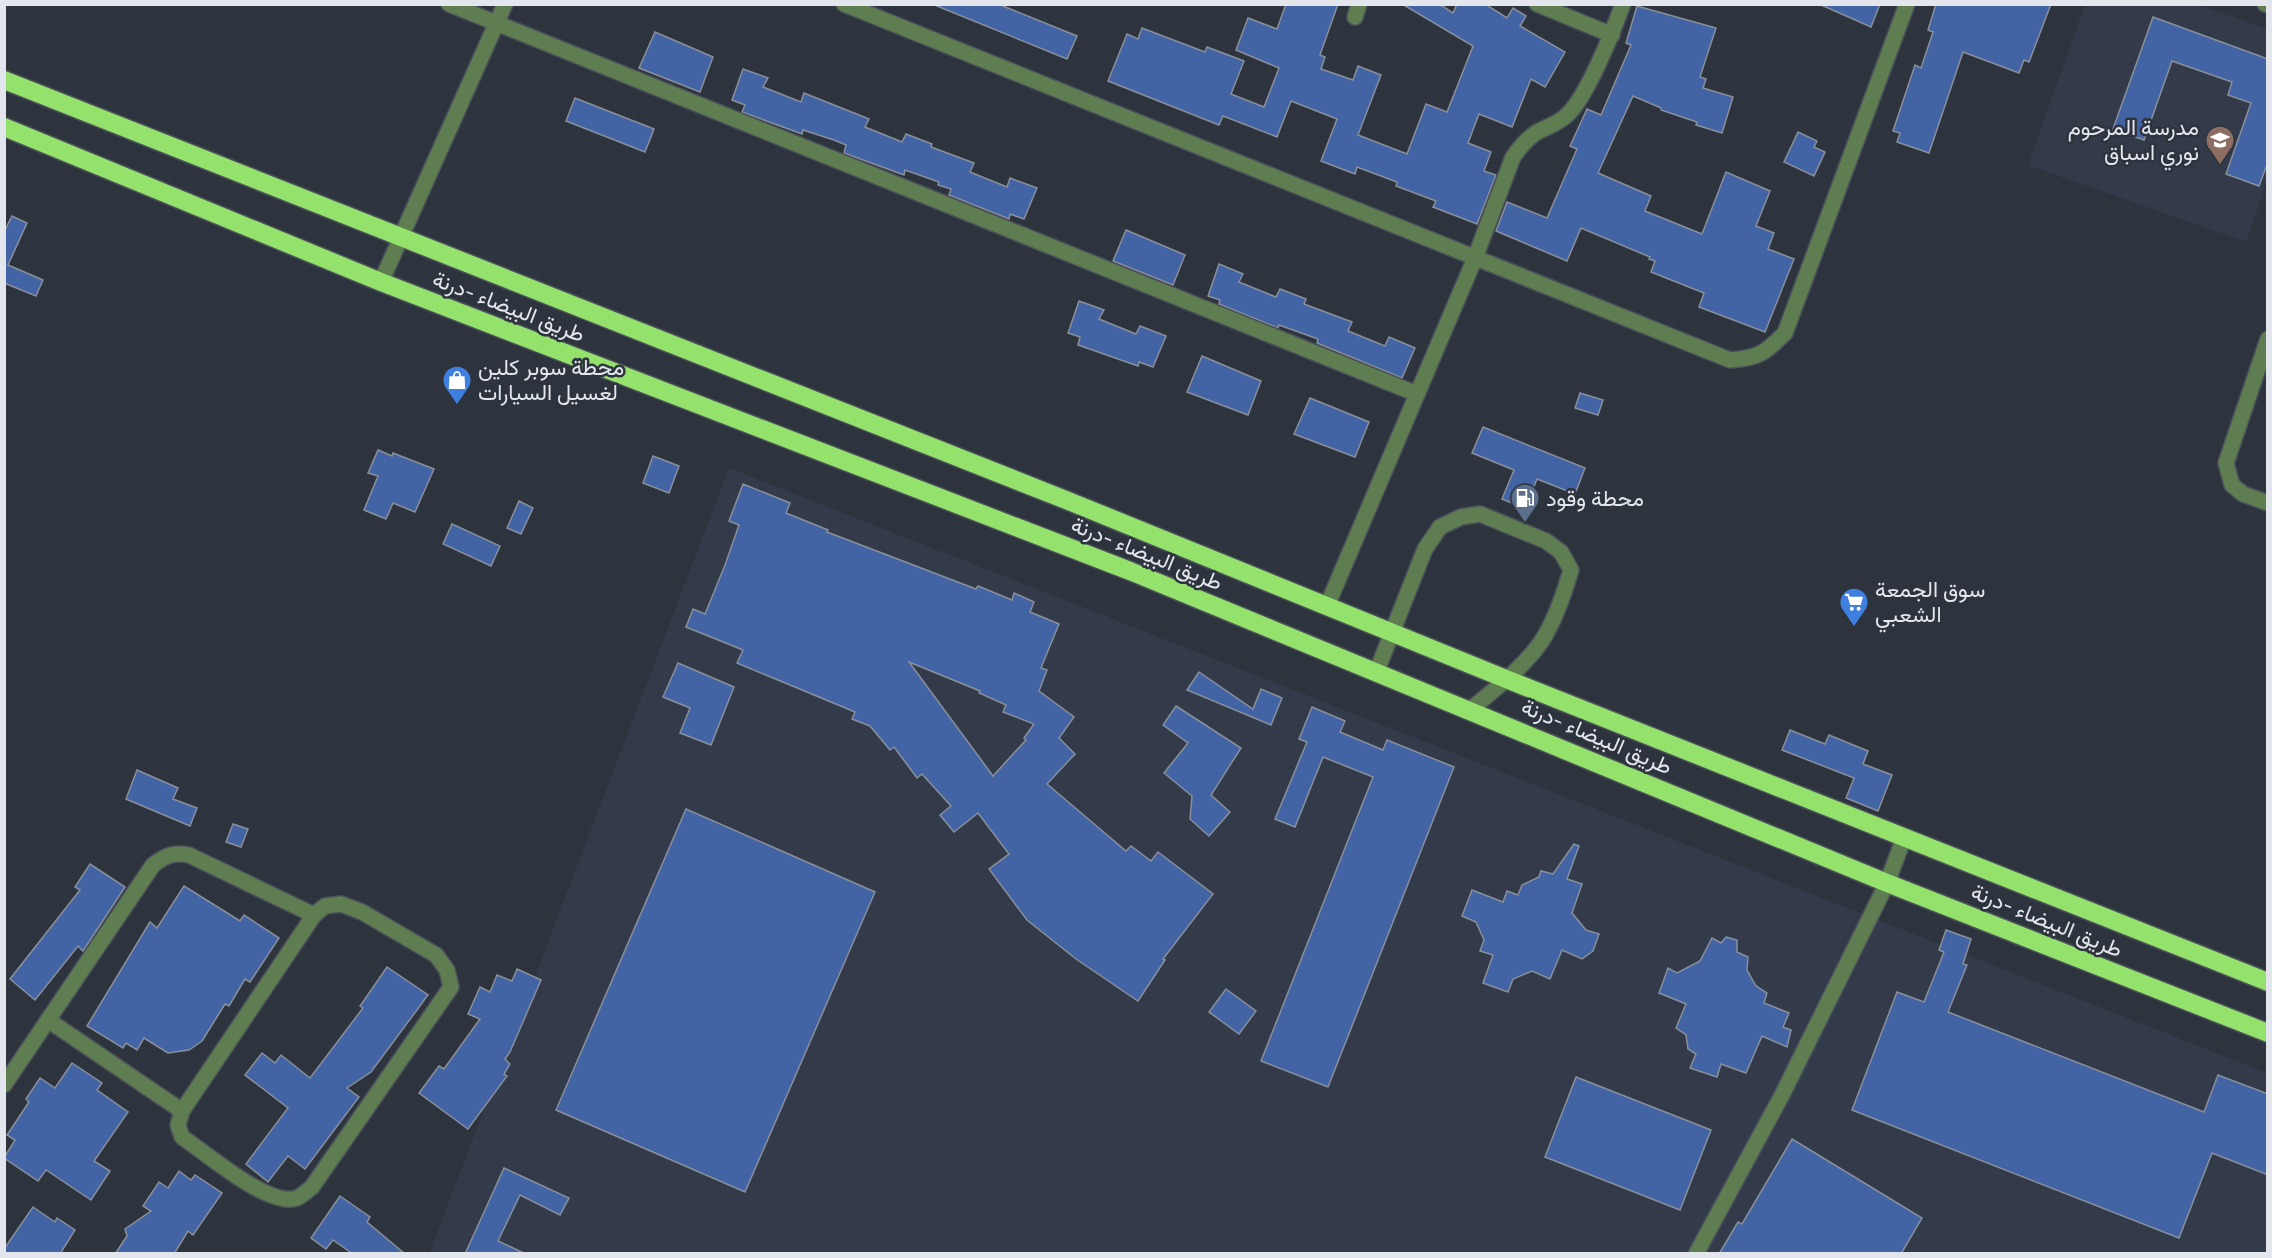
<svg xmlns="http://www.w3.org/2000/svg" width="2272" height="1258" viewBox="0 0 2272 1258" font-family="'Titillium Web',Vazirmatn,sans-serif">
  <style>
    .built { fill: #333b4b }
    .building { fill: #4364a4; stroke: #898f9b; stroke-width: 1.5; fill-rule: evenodd }
    .lines { fill: none; stroke-linecap: round; stroke-linejoin: round }
    .minor-casing { stroke: #4b515a; stroke-width: 18 }
    .highway-casing { stroke: #4b515a; stroke-width: 21 }
    .minor { stroke: #5e7d50; stroke-width: 15 }
    .highway { stroke: #94e16c; stroke-width: 18 }
    .labels { text-anchor: middle; stroke-width: 5; stroke-linejoin: round; paint-order: stroke }
    .poi-label { font-size: 22px; fill: #e3e7ed; stroke: #2e343e; text-anchor: start }
    .street-label { font-size: 22px; fill: #e3e7ed; stroke: #2e343e }
  </style>
  <rect width="100%" height="100%" fill="#2e343e"/>
  <g class="built">
    <path d="M2085,5H2199L2267,29V181L2246,242L2028,165Z"/>
    <path d="M729,468L2267,1073V1253L429,1254Z"/>
  </g>
  <g class="building">
    <path d="M932,4H998L1077,36L1067,59Z"/>
    <path d="M1286,4H1338L1320,55L1325,57L1321,69L1353,80L1358,66L1381,75L1358,135L1407,154L1426,104L1447,112L1473,46L1402,4H1439L1453,13L1457,4H1485L1507,18L1513,8L1526,16L1520,26L1565,52L1545,87L1531,79L1512,127L1479,114L1468,143L1491,152L1484,171L1496,175L1477,224L1433,207L1436,201L1396,186L1397,182L1357,167L1355,174L1321,161L1337,119L1291,101L1277,137L1223,116L1219,125L1108,81L1127,34L1138,39L1142,28L1205,52L1207,47L1244,61L1231,94L1264,107L1279,68L1236,50L1248,18L1277,29Z"/>
    <path d="M1819,4H1880L1871,27Z"/>
    <path d="M1936,4H2051L2029,62L2024,60L2019,73L1963,52L1929,153L1897,142L1900,133L1893,131L1915,65L1921,68L1933,32L1928,30Z"/>
    <path d="M1637,6L1716,28L1700,77L1706,79L1703,88L1733,97L1722,133L1696,125L1697,122L1661,110V108L1633,96L1598,173L1651,196L1645,211L1702,234L1726,172L1770,191L1756,226L1774,233L1768,249L1794,259L1765,332L1699,307L1704,293L1651,272L1655,261L1649,259L1650,257L1581,228L1567,261L1496,231L1507,202L1547,218L1577,149L1570,146L1587,109L1601,115L1631,45L1626,43Z"/>
    <path d="M2153,17L2268,59V162L2259,186L2226,174L2251,103L2228,95L2232,82L2172,61L2144,140L2113,129Z"/>
    <path d="M655,32L713,57L700,92L639,68Z"/>
    <path d="M743,69L768,78L763,87L801,102L804,93L869,119L865,127L902,142L906,134L932,144L931,147L974,163L970,172L1007,187L1010,178L1037,188L1024,219L1010,214L1009,219L949,195L951,189L938,185L939,182L905,170L904,175L844,153L846,145L834,140L803,130L802,134L742,112L745,105L732,100Z"/>
    <path d="M575,98L654,129L645,152L566,121Z"/>
    <path d="M1798,132L1817,141L1814,147L1825,152L1814,176L1784,162Z"/>
    <path d="M12,216L27,223L8,265L43,280L36,296L4,283V232Z"/>
    <path d="M1126,230L1185,255L1173,285L1113,261Z"/>
    <path d="M1219,264L1243,274L1239,282L1276,297L1280,289L1306,299L1304,304L1352,322L1348,331L1385,346L1389,337L1415,348L1402,378L1317,343L1318,339L1279,325L1278,328L1219,304L1220,300L1208,296Z"/>
    <path d="M1079,301L1104,310L1099,319L1136,334L1140,326L1166,336L1153,367L1139,362L1138,366L1078,345L1080,337L1068,333Z"/>
    <path d="M1202,356L1261,381L1248,415L1187,392Z"/>
    <path d="M1580,393L1603,400L1598,415L1575,408Z"/>
    <path d="M1310,398L1369,422L1355,457L1294,434Z"/>
    <path d="M1483,427L1585,468L1575,494L1537,479L1525,508L1502,499L1514,470L1472,453Z"/>
    <path d="M378,450L392,456L393,453L434,469L415,512L393,503L386,519L364,510L378,476L368,473Z"/>
    <path d="M653,456L679,466L669,493L643,483Z"/>
    <path d="M743,484L790,503L786,513L828,530L827,532L976,589L978,586L1012,600L1014,593L1034,602L1030,612L1059,624L1041,668L1047,670L1039,691L1074,717L1059,738L1075,754L1047,784L1126,851L1131,846L1151,861L1158,852L1213,894L1163,959L1165,960L1138,1001L1076,959L1027,920L989,869L1009,854L978,813L954,832L940,815L951,806L922,774L917,778L894,747L890,750L870,726L852,719L855,712L737,663L743,650L686,627L693,609L705,614L725,565L739,525L729,521ZM909,662L980,691L979,693L1006,705L1003,712L1034,724L1024,738L1026,740L993,776Z"/>
    <path d="M519,501L533,508L521,534L507,528Z"/>
    <path d="M452,524L500,546L491,566L443,544Z"/>
    <path d="M678,663L734,687L711,745L680,733L690,708L663,697Z"/>
    <path d="M1199,672L1253,709L1261,689L1282,698L1271,725L1187,690Z"/>
    <path d="M1176,706L1241,748L1211,795L1230,812L1209,836L1190,819L1192,796L1164,773L1188,743L1163,725Z"/>
    <path d="M1312,707L1345,721L1340,732L1383,750L1387,740L1454,767L1328,1087L1261,1061L1373,777L1323,757L1295,827L1275,819L1307,742L1299,739Z"/>
    <path d="M1790,730L1825,744L1829,735L1868,751L1863,764L1892,775L1878,811L1846,798L1854,778L1782,750Z"/>
    <path d="M137,770L178,788L173,799L197,808L190,826L126,799Z"/>
    <path d="M686,809L875,892L745,1192L556,1110Z"/>
    <path d="M233,824L248,829L241,847L226,842Z"/>
    <path d="M1574,844L1579,846L1567,879L1582,884L1572,913L1586,930L1599,934L1593,951L1582,959L1562,950L1550,979L1532,971L1513,979L1508,992L1483,983L1493,955L1480,951L1484,940L1476,922L1462,916L1472,890L1503,902L1507,891L1518,895L1522,885L1539,877L1541,871L1553,874Z"/>
    <path d="M90,864L125,887L83,951L78,946L35,1000L10,979L80,890L75,887Z"/>
    <path d="M184,886L240,921L244,915L279,938L250,982L245,979L229,1006L225,1004L202,1041L189,1050L168,1053L144,1038L137,1050L126,1043L123,1048L87,1026L150,922L157,928Z"/>
    <path d="M1946,930L1971,939L1963,964L1967,965L1948,1012L2204,1112L2218,1075L2268,1094V1175L2212,1153L2179,1238L1852,1110L1897,992L1924,1002L1944,952L1939,950Z"/>
    <path d="M1726,937L1737,940V952L1748,957L1747,970L1756,986L1767,993L1764,1003L1789,1013L1783,1027L1791,1030L1787,1047L1762,1036L1746,1073L1721,1064L1717,1077L1690,1068L1696,1054L1688,1049L1686,1035L1676,1028L1686,1004L1659,993L1668,968L1677,973L1700,961L1712,938L1721,943Z"/>
    <path d="M387,967L428,995L371,1072L347,1088L359,1097L305,1169L288,1156L268,1182L246,1164L288,1108L245,1075L262,1053L275,1063L281,1055L310,1078L363,1008L360,1006Z"/>
    <path d="M517,969L541,980L510,1052L505,1059L510,1064L504,1074L507,1076L468,1129L419,1093L439,1066L444,1069L480,1019L468,1014L480,987L490,992L497,975L512,981Z"/>
    <path d="M1226,989L1256,1011L1239,1034L1209,1012Z"/>
    <path d="M72,1063L102,1083L97,1090L128,1112L94,1161L110,1171L91,1200L46,1170L38,1181L4,1158L15,1140L7,1135L29,1102L26,1099L40,1078L55,1088Z"/>
    <path d="M1576,1077L1711,1130L1680,1210L1545,1157Z"/>
    <path d="M1792,1139L1922,1218L1901,1254H1719L1738,1222L1742,1224Z"/>
    <path d="M504,1168L569,1198L560,1215L520,1195L498,1241L526,1254H465Z"/>
    <path d="M179,1171L191,1180L195,1175L222,1193L193,1235L188,1231L174,1254H115L127,1236L125,1229L151,1211L143,1206L159,1182L168,1188Z"/>
    <path d="M340,1196L370,1217L367,1222L405,1254H353L333,1240L326,1249L311,1238Z"/>
    <path d="M33,1207L55,1222L57,1218L75,1230L60,1254H4V1249Z"/>
  </g>
  <g class="lines">
    <g class="minor-casing">
      <g id="minor">
        <path d="M449,4L1417,394"/>
        <path d="M844,4L1730,360C1759,358 1765,353 1785,333L1907,4"/>
        <path d="M1537,4L1612,35"/>
        <path d="M2265,4L2268,5"/>
        <path d="M1355,17L1359,4"/>
        <path d="M381,282L505,4"/>
        <path d="M2268,339L2226,463L2232,485L2243,494L2268,503"/>
        <path d="M1327,606L1475,258L1513,157C1520,147 1528,137 1539,131C1549,126 1559,123 1567,115C1587,97 1613,31 1623,4"/>
        <path d="M1376,673L1425,549L1440,527L1461,517L1480,514L1546,541L1561,552L1571,570C1564,594 1555,621 1541,642C1522,669 1495,689 1470,710"/>
        <path d="M341,904L362,912L436,955L447,970L451,987L312,1187C308,1190 302,1196 297,1198C269,1208 206,1153 182,1137L178,1125L182,1111L314,915L325,906Z"/>
        <path d="M48,1020L182,1111"/>
        <path d="M4,1085L153,865C166,855 174,852 189,855L314,915"/>
        <path d="M1696,1254L1782,1095L1887,883L1904,838"/>
      </g>
    </g>
    <g class="highway-casing">
      <g id="highway">
        <path d="M4,80L1066,500L1506,679L2268,982"/>
        <path d="M4,127L381,282L1130,571L1887,883L2268,1033"/>
      </g>
    </g>
    <use href="#minor" class="minor"/>
    <use href="#highway" class="highway"/>
  </g>
  <defs>
    <g id="school-pin" transform="scale(1.5)"><path d="M0 17L-7.5 6A9.5 9.5 0 1 1 7.5 6Z" fill="#8d6e63" stroke="#2e343e"/><path d="M0-5L7-2L0 1L-7-2ZM-4 1L0 2.5L4 1V4Q0 6-4 4Z" fill="#fff"/></g>
    <g id="shop-pin" transform="scale(1.5)"><path d="M0 17L-7.5 6A9.5 9.5 0 1 1 7.5 6Z" fill="#3f7fe0" stroke="#2e343e"/><path d="M-5-2.5h2.3a2.7 3.5 0 0 1 5.4 0H5L5.5 6h-11ZM-1.5-2.5h3a1.5 2.3 0 0 0-3 0Z" fill="#fff"/></g>
    <g id="fuel-pin" transform="scale(1.5)"><path d="M0 17L-7.5 6A9.5 9.5 0 1 1 7.5 6Z" fill="#5c6f8a" stroke="#2e343e"/><path d="M-5.5-6h7V0h2V4h1.3V-2.5L3-4.5l.8-.8L6-3V5H2.5V1h-1V6h-7ZM-4.2-4.7v3.2H.2V-4.7Z" fill="#fff"/></g>
    <g id="supermarket-pin" transform="scale(1.5)"><path d="M0 17L-7.5 6A9.5 9.5 0 1 1 7.5 6Z" fill="#3f7fe0" stroke="#2e343e"/><path d="M-6-5.5h2.5l.6 2H6L4.5 2H-2.5L-4.4-4H-6ZM-1.5 3.2a1.3 1.3 0 1 0 .1 0ZM3 3.2a1.3 1.3 0 1 0 .1 0Z" fill="#fff"/></g>
  </defs>
  <g fill-rule="evenodd">
    <use href="#school-pin" x="2220" y="140"/>
    <use href="#shop-pin" x="457" y="380"/>
    <use href="#fuel-pin" x="1525" y="498"/>
    <use href="#supermarket-pin" x="1854" y="602"/>
  </g>
  <g class="labels">
    <g class="poi-label">
      <text x="2199" y="135" text-anchor="end">مدرسة المرحوم<tspan x="2199" dy="25">نوري اسباق</tspan></text>
      <text x="478" y="375">محطة سوبر كلين<tspan x="478" dy="25">لغسيل السيارات</tspan></text>
      <text x="1546" y="506">محطة وقود</text>
      <text x="1875" y="597">سوق الجمعة<tspan x="1875" dy="25">الشعبي</tspan></text>
    </g>
    <g class="street-label">
      <text transform="translate(509 306) rotate(21)" y="8">طريق البيضاء -درنة</text>
      <text transform="translate(1147 553) rotate(22)" y="8">طريق البيضاء -درنة</text>
      <text transform="translate(1597 736) rotate(23)" y="8">طريق البيضاء -درنة</text>
      <text transform="translate(2047 920) rotate(22)" y="8">طريق البيضاء -درنة</text>
    </g>
  </g>
  <rect width="2272" height="1258" fill="none" stroke="#e3e7ed" stroke-width="12"/>
</svg>
